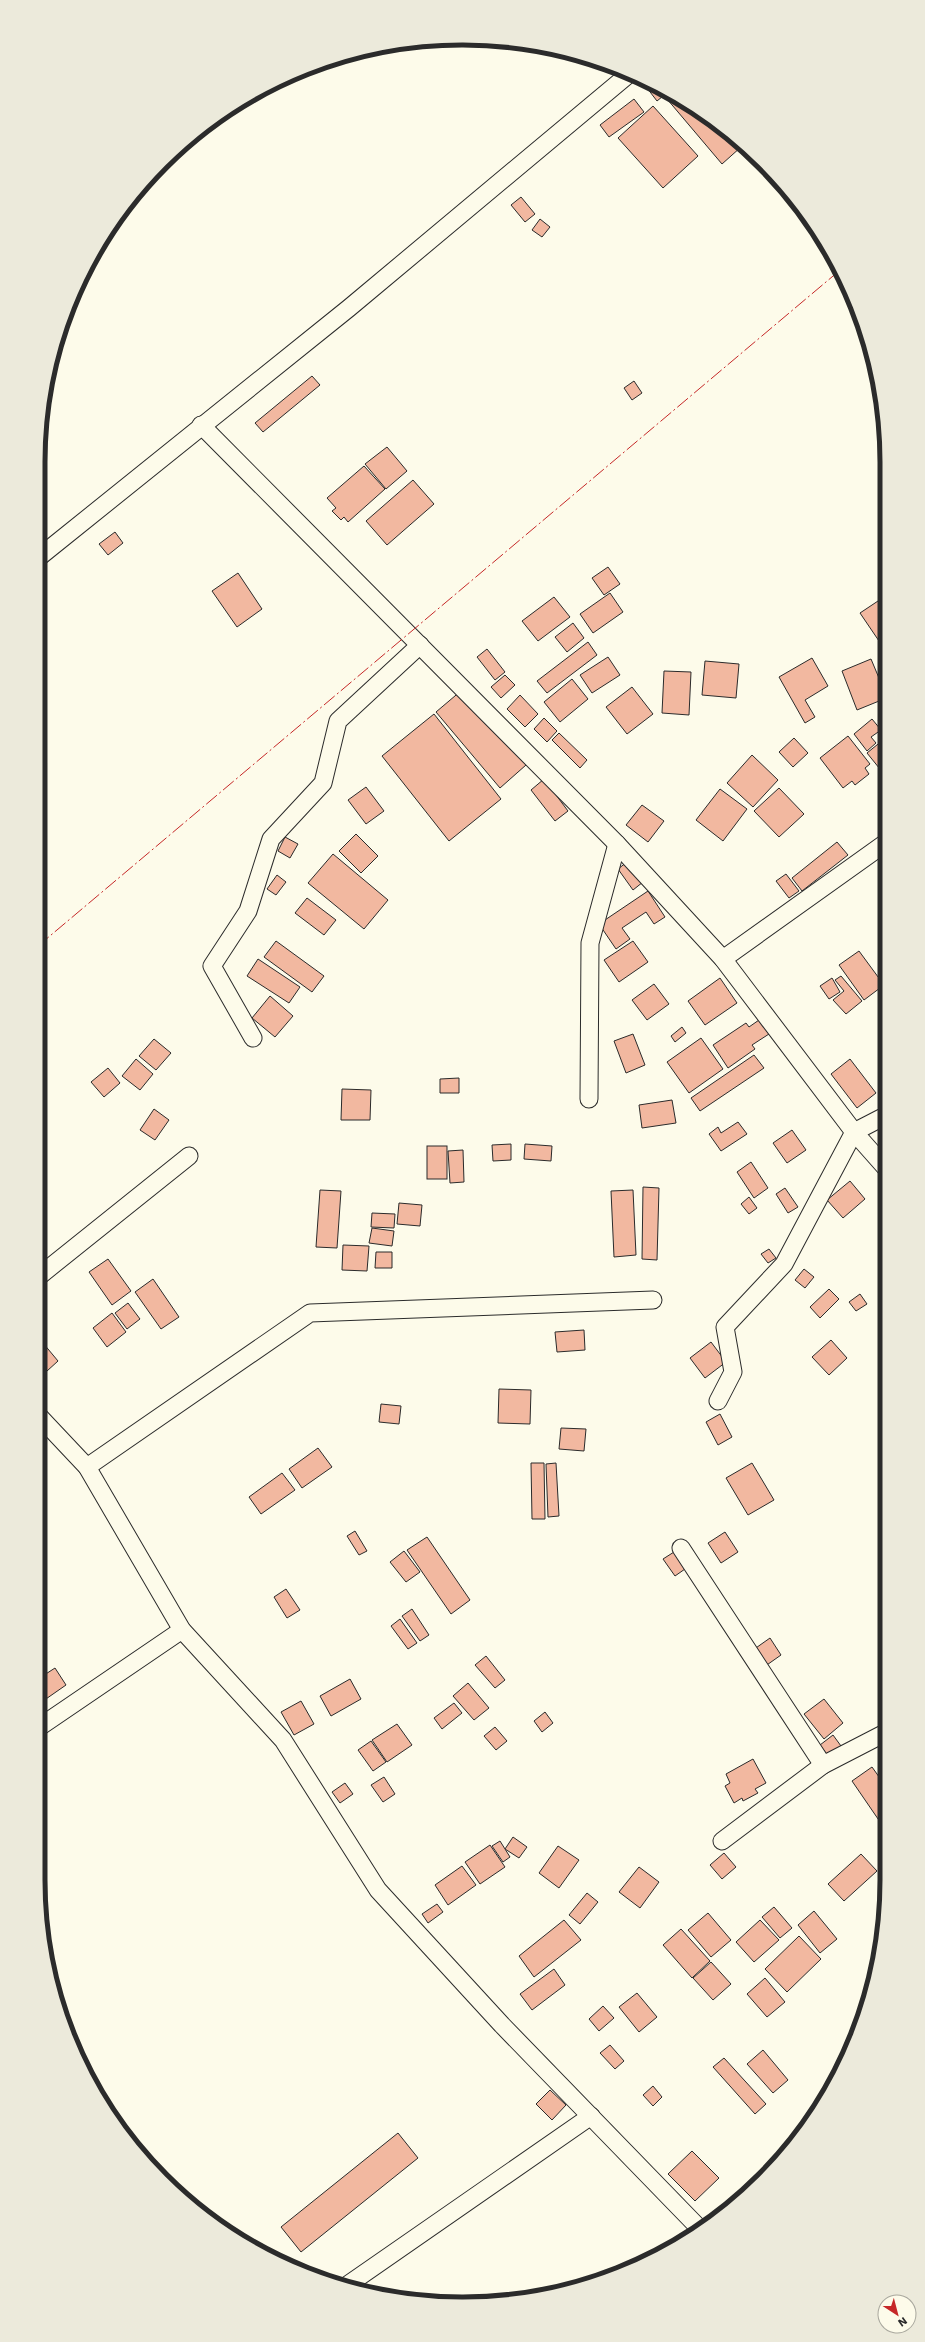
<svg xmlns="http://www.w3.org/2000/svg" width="925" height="2342" viewBox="0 0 925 2342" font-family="'Work Sans',sans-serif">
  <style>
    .building { fill: #f2b8a0; stroke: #2b2b2b }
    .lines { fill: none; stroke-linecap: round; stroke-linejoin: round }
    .street-casing { stroke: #2b2b2b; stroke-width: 19 }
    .street { stroke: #fdfbea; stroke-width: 17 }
    .power { stroke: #c62828; stroke-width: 1; stroke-dasharray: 14 3 2 3; stroke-linecap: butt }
    .rim { fill: none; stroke: #2b2b2b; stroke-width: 5 }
  </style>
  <rect width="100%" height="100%" fill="#fdfbea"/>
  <g class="building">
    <path d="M653,84L668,92L657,101L647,88Z"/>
    <path d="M673,95L698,109L741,147L722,164L667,99Z"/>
    <path d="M634,99L644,112L609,137L600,125Z"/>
    <path d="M653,106L698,156L663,188L618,138Z"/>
    <path d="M521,197L535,214L525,222L511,205Z"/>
    <path d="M540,219L550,227L542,237L532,230Z"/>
    <path d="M312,376L320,385L263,432L255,423Z"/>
    <path d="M634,381L642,393L632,400L624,388Z"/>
    <path d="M387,447L407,471L386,489L365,464Z"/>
    <path d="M364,466L385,489L348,522L344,517L341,520L332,511L336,508L327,498Z"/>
    <path d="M413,480L434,504L387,545L366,521Z"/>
    <path d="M115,532L123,543L108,555L99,544Z"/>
    <path d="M608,567L620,584L604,595L592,578Z"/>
    <path d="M238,573L262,609L237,627L212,591Z"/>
    <path d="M610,593L623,612L593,633L580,614Z"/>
    <path d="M554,597L570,617L538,641L522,621Z"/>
    <path d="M884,597V638L879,641L860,613Z"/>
    <path d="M573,623L584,638L567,652L555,637Z"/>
    <path d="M588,642L597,655L547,693L537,681Z"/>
    <path d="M487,649L505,672L495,680L477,657Z"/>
    <path d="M608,657L620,675L592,693L580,675Z"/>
    <path d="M812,658L828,686L805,700L815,717L805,723L779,677Z"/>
    <path d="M871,659L884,690V699L857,710L842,671Z"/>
    <path d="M705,661L739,664L736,698L702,695Z"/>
    <path d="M664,671L691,672L689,715L662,713Z"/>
    <path d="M505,675L515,685L501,698L491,687Z"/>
    <path d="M572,679L588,699L560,722L544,702Z"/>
    <path d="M632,687L653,714L627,734L606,707Z"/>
    <path d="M462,690L526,765L500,788L436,712Z"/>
    <path d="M520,695L538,714L525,727L507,709Z"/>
    <path d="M434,714L501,799L449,841L382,756Z"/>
    <path d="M884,715V728L878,720Z"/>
    <path d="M544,718L557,731L547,742L534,729Z"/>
    <path d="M872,719L881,730L871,737L876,743L867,751L854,734Z"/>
    <path d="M559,733L587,760L580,768L552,740Z"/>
    <path d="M848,736L870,764L865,768L869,774L855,785L852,781L843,788L820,758Z"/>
    <path d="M794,738L808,753L793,767L779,752Z"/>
    <path d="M883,740L884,741V774L867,753Z"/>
    <path d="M752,755L778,780L753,807L727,783Z"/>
    <path d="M544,779L568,811L555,821L531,790Z"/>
    <path d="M366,787L384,811L366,824L348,800Z"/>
    <path d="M779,788L804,814L779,837L754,811Z"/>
    <path d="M720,789L747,809L723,841L696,820Z"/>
    <path d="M642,805L664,821L648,842L626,825Z"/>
    <path d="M356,834L378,856L361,873L339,851Z"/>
    <path d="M285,837L298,844L290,858L278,851Z"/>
    <path d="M837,842L848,855L802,891L792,878Z"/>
    <path d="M333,854L388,900L364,929L308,883Z"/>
    <path d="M627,862L643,882L633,890L618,869Z"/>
    <path d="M786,874L799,891L789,898L776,881Z"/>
    <path d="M277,875L286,882L276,895L267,889Z"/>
    <path d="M648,891L665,917L654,924L646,912L622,928L630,939L616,949L599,924Z"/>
    <path d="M307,898L336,920L324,935L295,913Z"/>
    <path d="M276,941L324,976L312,992L264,957Z"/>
    <path d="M633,941L648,962L619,982L604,960Z"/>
    <path d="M859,951L884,985L864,1000L839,965Z"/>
    <path d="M258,959L300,987L289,1003L247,976Z"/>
    <path d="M841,976L862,1001L846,1014L833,1000L844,991L835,980Z"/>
    <path d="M720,978L737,1003L705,1025L688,1001Z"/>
    <path d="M832,978L840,992L829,999L820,986Z"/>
    <path d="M654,984L669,1004L647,1020L632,1000Z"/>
    <path d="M270,996L293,1016L275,1037L252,1018Z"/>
    <path d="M759,1020L769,1034L752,1045L755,1049L728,1068L713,1045L746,1023L749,1027Z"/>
    <path d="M682,1027L686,1033L675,1042L671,1036Z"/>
    <path d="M633,1034L645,1065L626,1073L614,1041Z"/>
    <path d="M701,1038L723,1069L689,1093L667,1062Z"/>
    <path d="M154,1039L171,1053L156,1070L139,1056Z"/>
    <path d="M754,1055L764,1068L700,1111L691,1098Z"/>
    <path d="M136,1059L153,1074L140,1090L122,1076Z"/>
    <path d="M850,1059L876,1093L857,1108L831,1074Z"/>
    <path d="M108,1068L120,1083L104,1097L91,1082Z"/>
    <path d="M459,1078V1093H440V1079Z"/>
    <path d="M342,1089L371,1090L370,1120H341Z"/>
    <path d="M672,1100L676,1123L642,1128L639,1105Z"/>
    <path d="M154,1109L169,1120L155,1140L140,1130Z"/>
    <path d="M738,1122L747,1134L721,1151L709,1134L718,1127L721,1133Z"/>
    <path d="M792,1130L806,1150L787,1163L773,1143Z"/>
    <path d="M511,1144V1160L493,1161L492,1145Z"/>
    <path d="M525,1144L552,1146L551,1161L524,1159Z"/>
    <rect x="427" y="1146" width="20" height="33"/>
    <path d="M463,1150L464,1182L450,1183L448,1151Z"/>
    <path d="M751,1162L768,1188L754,1198L737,1172Z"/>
    <path d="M850,1181L865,1199L843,1218L827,1200Z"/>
    <path d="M643,1187L659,1188L657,1260L642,1259Z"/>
    <path d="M785,1188L798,1207L788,1213L776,1194Z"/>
    <path d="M320,1190L341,1191L337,1248L316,1247Z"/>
    <path d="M633,1190L636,1255L614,1257L611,1191Z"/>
    <path d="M749,1197L757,1208L749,1214L741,1204Z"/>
    <path d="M399,1203L422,1205L420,1226L397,1224Z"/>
    <path d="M372,1213L395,1214L394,1228L371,1227Z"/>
    <path d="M372,1228L394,1231L392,1246L369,1243Z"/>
    <path d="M343,1245L369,1246L367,1271L342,1270Z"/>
    <path d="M769,1249L776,1258L768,1263L761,1254Z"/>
    <path d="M376,1252H392V1268H375Z"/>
    <path d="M108,1259L131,1291L112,1305L89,1272Z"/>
    <path d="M804,1269L814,1277L805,1288L795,1280Z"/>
    <path d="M153,1279L179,1317L161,1329L135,1292Z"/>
    <path d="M829,1289L839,1299L820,1318L810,1307Z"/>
    <path d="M860,1294L867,1304L856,1311L849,1302Z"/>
    <path d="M128,1303L140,1319L127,1329L115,1313Z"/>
    <path d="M112,1313L126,1332L107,1347L93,1328Z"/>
    <path d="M584,1330L585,1350L557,1352L555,1332Z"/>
    <path d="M831,1340L847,1358L829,1375L812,1357Z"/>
    <path d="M711,1342L726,1362L705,1378L690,1358Z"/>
    <path d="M43,1343L58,1361L47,1371L38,1361V1347Z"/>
    <path d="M499,1389L531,1390L530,1424L498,1423Z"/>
    <path d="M381,1404L401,1406L399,1424L379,1422Z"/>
    <path d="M720,1414L732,1437L718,1445L706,1422Z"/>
    <path d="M561,1428L586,1429L584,1451L559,1449Z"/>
    <path d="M318,1448L332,1467L302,1488L289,1469Z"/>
    <path d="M531,1463H544L545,1519H532Z"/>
    <path d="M556,1463L559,1516L548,1517L546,1464Z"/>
    <path d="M752,1463L774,1500L748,1515L726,1478Z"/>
    <path d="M282,1473L295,1490L261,1514L249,1497Z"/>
    <path d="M355,1531L367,1551L359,1555L347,1536Z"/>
    <path d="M725,1532L738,1552L721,1563L708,1543Z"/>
    <path d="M427,1537L470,1600L451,1614L407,1550Z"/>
    <path d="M404,1551L420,1572L406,1582L390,1562Z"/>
    <path d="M674,1552L685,1569L675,1576L663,1559Z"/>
    <path d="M286,1589L300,1610L287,1618L274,1597Z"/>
    <path d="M412,1609L429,1635L420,1641L402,1616Z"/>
    <path d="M400,1619L417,1643L408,1649L391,1626Z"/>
    <path d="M770,1638L781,1655L764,1667L753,1650Z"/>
    <path d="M486,1656L505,1680L495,1688L475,1665Z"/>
    <path d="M55,1668L66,1685L43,1701L38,1694V1679Z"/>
    <path d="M350,1679L361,1699L331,1716L320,1696Z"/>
    <path d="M468,1683L489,1708L474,1720L453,1696Z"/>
    <path d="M824,1699L843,1723L824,1739L804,1714Z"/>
    <path d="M301,1701L314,1724L294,1735L281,1712Z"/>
    <path d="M454,1703L462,1713L442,1729L434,1718Z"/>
    <path d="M545,1712L553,1723L542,1732L534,1721Z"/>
    <path d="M397,1724L412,1745L387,1762L372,1740Z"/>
    <path d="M495,1727L507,1741L496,1750L484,1736Z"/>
    <path d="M833,1735L841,1746L828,1756L820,1745Z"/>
    <path d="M371,1741L386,1762L373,1771L358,1750Z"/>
    <path d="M753,1759L766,1783L755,1789L758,1793L743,1801L742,1798L734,1803L725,1786L730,1783L726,1774Z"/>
    <path d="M872,1767L887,1788V1832L852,1781Z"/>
    <path d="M384,1777L395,1794L383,1802L371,1785Z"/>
    <path d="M345,1783L353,1794L340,1803L332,1792Z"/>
    <path d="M513,1837L527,1847L519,1858L505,1849Z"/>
    <path d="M500,1841L510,1857L503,1862L492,1846Z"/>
    <path d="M490,1845L505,1867L480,1884L465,1862Z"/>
    <path d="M558,1846L579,1860L559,1888L539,1873Z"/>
    <path d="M724,1853L736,1867L722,1879L710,1865Z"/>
    <path d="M861,1854L877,1871L844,1901L828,1884Z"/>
    <path d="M462,1866L476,1885L448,1905L435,1885Z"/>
    <path d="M639,1867L659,1882L640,1908L619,1892Z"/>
    <path d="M587,1893L598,1902L580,1924L569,1915Z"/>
    <path d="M437,1904L443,1912L428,1923L422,1914Z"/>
    <path d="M774,1907L792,1928L780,1938L762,1917Z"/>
    <path d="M814,1911L837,1939L820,1953L798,1925Z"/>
    <path d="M708,1913L731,1940L711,1957L688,1930Z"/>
    <path d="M564,1920L581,1940L534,1977L519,1956Z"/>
    <path d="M760,1920L779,1940L754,1962L736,1942Z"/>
    <path d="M681,1929L710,1961L692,1978L663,1945Z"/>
    <path d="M799,1936L821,1959L787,1992L765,1969Z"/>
    <path d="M711,1962L731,1984L713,2000L693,1978Z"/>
    <path d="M554,1969L565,1985L532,2010L520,1994Z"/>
    <path d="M765,1978L785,2002L767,2017L747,1994Z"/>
    <path d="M637,1993L657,2017L639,2032L619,2007Z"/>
    <path d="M603,2006L614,2018L599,2031L589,2019Z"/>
    <path d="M610,2045L624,2061L615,2069L600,2053Z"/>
    <path d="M763,2050L788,2080L773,2093L747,2064Z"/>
    <path d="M724,2058L766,2104L755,2114L713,2067Z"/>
    <path d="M653,2086L662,2097L653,2106L643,2095Z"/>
    <path d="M550,2090L566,2105L552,2120L536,2104Z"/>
    <path d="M398,2133L418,2158L301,2252L281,2227Z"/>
    <path d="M692,2151L719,2178L695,2201L668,2174Z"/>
  </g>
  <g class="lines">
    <g class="street-casing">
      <g id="street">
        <path d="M201,425L617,844L723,959L854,1132L885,1167"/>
        <path d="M38,558L349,308L629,74"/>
        <path d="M723,959L884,844"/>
        <path d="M253,1038L212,966L248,911L271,839L323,783L338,721L420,645"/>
        <path d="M589,1099L590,943L617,844"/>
        <path d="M38,1277L189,1156"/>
        <path d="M718,1401L733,1372L725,1327L784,1264L854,1132L885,1116"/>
        <path d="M38,1415L87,1467L182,1630L283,1740L378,1890L502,2025L701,2230"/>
        <path d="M87,1467L310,1313L653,1300"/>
        <path d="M681,1548L823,1765L887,1732"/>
        <path d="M38,1728L182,1630"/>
        <path d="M722,1841L823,1765"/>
        <path d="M346,2286L591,2116"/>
      </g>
    </g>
    <use href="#street" class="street"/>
    <path class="power" d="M38,946L839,271"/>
  </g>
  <path d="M0 0H925V2342H0ZM462 45H463A417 417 0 0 1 880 462V1880A417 417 0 0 1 463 2297H462A417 417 0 0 1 45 1880V462A417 417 0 0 1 462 45Z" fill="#eceadb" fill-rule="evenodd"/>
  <path class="rim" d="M462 45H463A417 417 0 0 1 880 462V1880A417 417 0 0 1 463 2297H462A417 417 0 0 1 45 1880V462A417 417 0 0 1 462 45Z"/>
  <g transform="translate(897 2314) rotate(144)"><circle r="19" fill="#fdfbea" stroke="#a9a89e"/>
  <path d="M0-3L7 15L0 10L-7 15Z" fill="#c62828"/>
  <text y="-6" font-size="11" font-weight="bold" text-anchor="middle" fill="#2b2b2b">N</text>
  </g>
</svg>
